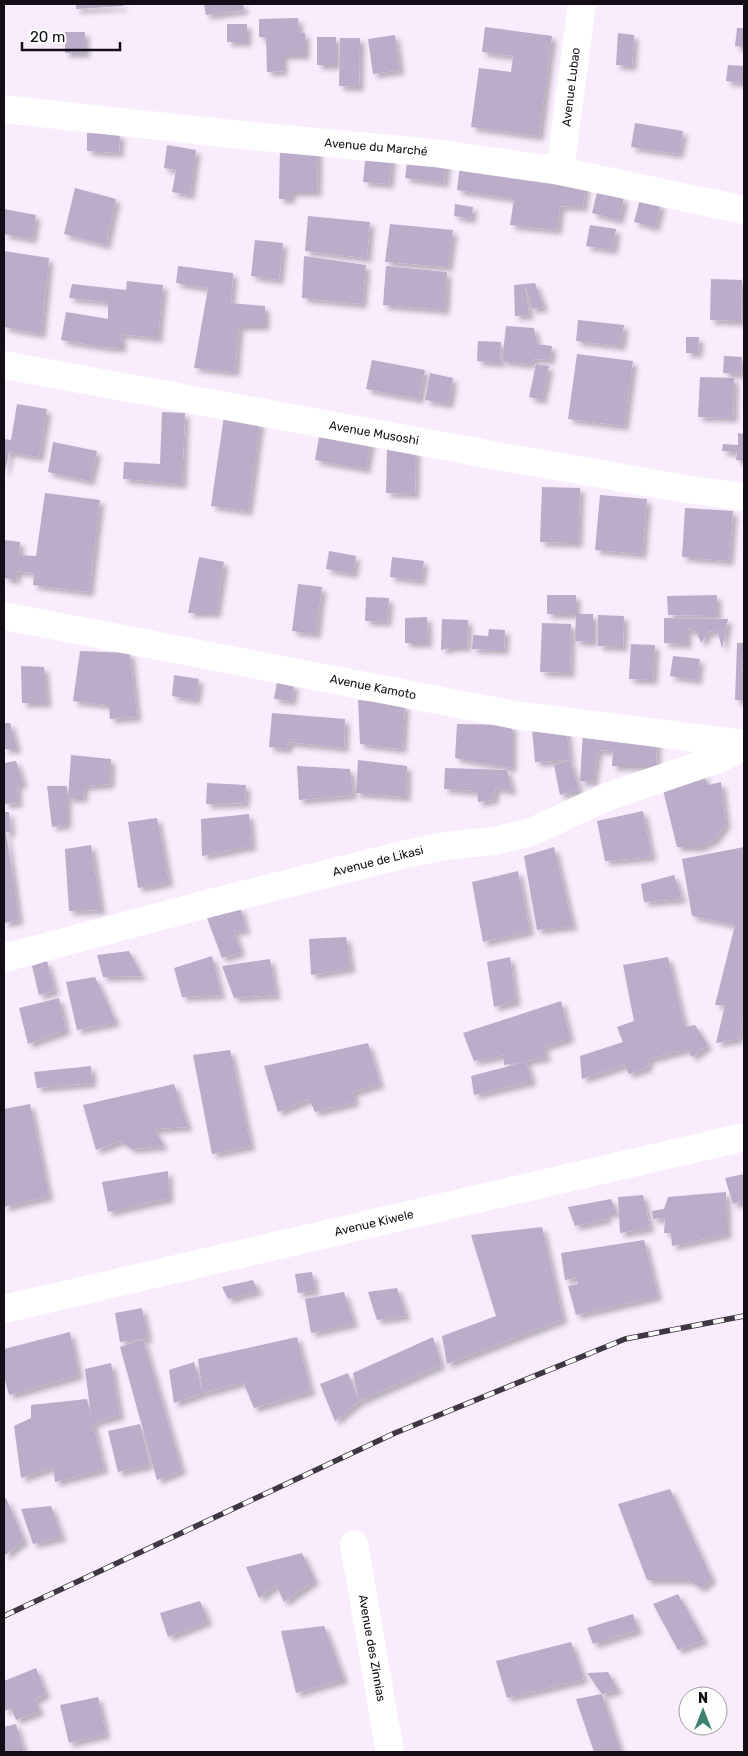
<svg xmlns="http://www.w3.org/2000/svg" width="748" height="1756" viewBox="0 0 748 1756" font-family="Rubik,sans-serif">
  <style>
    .building { fill: #bbacc9; filter: url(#shadow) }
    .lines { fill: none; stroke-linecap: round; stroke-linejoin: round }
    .street { stroke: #fff; stroke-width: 28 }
    .secondary { stroke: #fff; stroke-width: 28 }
    .rail-casing { stroke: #3f3842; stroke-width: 5.5 }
    .rail { stroke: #fefefe; stroke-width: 4; stroke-dasharray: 11; stroke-linecap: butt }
    .labels { text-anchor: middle; stroke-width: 4; stroke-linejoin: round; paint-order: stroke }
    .street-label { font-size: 12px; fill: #130d16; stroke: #fefefe }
  </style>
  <defs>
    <filter id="shadow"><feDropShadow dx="4.5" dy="4.5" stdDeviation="2.5" flood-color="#0004"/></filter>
  </defs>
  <rect width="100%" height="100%" fill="#f8ecfd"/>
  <g class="building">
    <path d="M76,4H123V6L76,9Z"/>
    <path d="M204,4H243L244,10L206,15Z"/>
    <path d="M298,18L299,33H305V55H283V71L267,72L266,37H259V19Z"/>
    <rect x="227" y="24" width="20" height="18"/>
    <path d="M485,27L552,36L539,136L471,127L479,68L511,72L513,56L482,52Z"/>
    <path d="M737,28H744V47L735,46Z"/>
    <rect x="65" y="32" width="20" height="21"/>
    <path d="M618,33L634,35L632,66L616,65Z"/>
    <path d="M395,35L400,70L373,74L368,39Z"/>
    <rect x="317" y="37" width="19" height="28"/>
    <path d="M340,38H360L359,87L339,86Z"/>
    <path d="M728,65L744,66V83L726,81Z"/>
    <path d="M635,123L683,131L679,154L631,147Z"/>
    <path d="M87,133L120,134L119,153L87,151Z"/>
    <path d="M167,145L196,150L190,195L172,192L176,170L164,168Z"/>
    <path d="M280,145L318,146L317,192H291V199H279Z"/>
    <path d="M366,150L392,152L389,184L363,182Z"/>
    <path d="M408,155L447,160L444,183L405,178Z"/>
    <path d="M460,165L586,182L583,207L560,206L557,230L510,225L514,199L457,190Z"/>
    <path d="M75,188L116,199L106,245L64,234Z"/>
    <path d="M597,192L624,198L619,220L592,213Z"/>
    <path d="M640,199L661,204L655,227L634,222Z"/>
    <path d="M455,204L473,207L471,219L454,216Z"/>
    <path d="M4,209L36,215L32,239L4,234Z"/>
    <path d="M308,216L370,222L367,258L305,251Z"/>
    <path d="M390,224L453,230L448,267L385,262Z"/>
    <path d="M590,225L616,229L613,250L586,246Z"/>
    <path d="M255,240L283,243L279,280L251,276Z"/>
    <path d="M4,251L49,258L41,334L4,327Z"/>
    <path d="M304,256L366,265L362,304L302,298Z"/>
    <path d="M178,266L233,273L231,303L265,306V326H239L235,372L194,368L208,288L176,283Z"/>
    <path d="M386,266L447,272L445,310L383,305Z"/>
    <path d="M711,279L742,280L741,321L710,320Z"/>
    <path d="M127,281L163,285L158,338L121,334L122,348L104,347L61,340L66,312L108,319V302L69,298L72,284L126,290Z"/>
    <path d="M535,283L544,307L532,309L525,285L529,315L515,316L514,285Z"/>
    <path d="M578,320L624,325L621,346L576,341Z"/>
    <path d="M506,326L534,328L537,344L552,346L550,360L534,359L530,364L502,361Z"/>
    <path d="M686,337H699L698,353H686Z"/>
    <path d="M478,341L501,342L500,363L477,361Z"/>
    <path d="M577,354L633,361L624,426L568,419Z"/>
    <path d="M724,356L742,357L741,374L723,373Z"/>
    <path d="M372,360L425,370L419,399L366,389Z"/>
    <path d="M536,364L549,366L542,400L529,397Z"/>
    <path d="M430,373L453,378L449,404L425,400Z"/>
    <path d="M700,377L734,378L733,418L698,417Z"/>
    <path d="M17,404L47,409L39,457L9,452L4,476V439L11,440Z"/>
    <path d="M162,412L185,413L182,484L123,479L124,462L160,464Z"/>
    <path d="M224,416L260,422L248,511L211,506Z"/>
    <path d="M320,431L371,439L366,469L315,460Z"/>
    <path d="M738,433L744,434V461L736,460L737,452L722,451L723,444L738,445Z"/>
    <path d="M53,442L97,451L90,481L48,472Z"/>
    <path d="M387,449H416L415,494L386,493Z"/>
    <path d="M542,487L580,488L578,543L540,542Z"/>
    <path d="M45,493L100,500L89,592L33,585L34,573L17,571L16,580L4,578V540L20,542L19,555L36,556Z"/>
    <path d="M600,495L647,499L642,554L595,550Z"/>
    <path d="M685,508L733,511L729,561L682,557Z"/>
    <path d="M329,551L356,556L353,574L326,569Z"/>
    <path d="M199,557L224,562L216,613H188Z"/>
    <path d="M392,557L424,561L421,581L390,577Z"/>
    <path d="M298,584L322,587L316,634L292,631Z"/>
    <path d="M547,595H576V614H593V642L575,641L576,614H547Z"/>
    <path d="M717,595V616L668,615L667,596Z"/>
    <path d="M366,597L389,598L387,622L365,621Z"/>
    <path d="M598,615L624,616L623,647L598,646Z"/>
    <path d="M427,617L428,643H405V618Z"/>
    <path d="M664,618L728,619L722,649L718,632L709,631L701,643L697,632L687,629V644L664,643Z"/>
    <path d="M442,619L468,620L467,647H453L441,650Z"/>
    <path d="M542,623L571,624L570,673L540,672Z"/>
    <path d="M489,629L505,630L504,650L472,649L473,635L488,636Z"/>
    <path d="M737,643H744V700H735Z"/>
    <path d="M631,644L655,645L653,680L629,679Z"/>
    <path d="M80,651L130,653L137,717L110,719L109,705L73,701Z"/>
    <path d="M673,656L700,659L697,680L670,676Z"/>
    <path d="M21,666L44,667L47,703H22Z"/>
    <path d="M174,675L199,679L196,700L172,696Z"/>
    <path d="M277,682L294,684L292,701L274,699Z"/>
    <path d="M358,700L405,705L402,749L360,744Z"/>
    <path d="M272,713L345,719L344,748L289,742L287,749L269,747Z"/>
    <path d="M4,723H10L17,749H4Z"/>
    <path d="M457,724L512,725V768L455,758Z"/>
    <path d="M566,726L570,760L535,762L532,729Z"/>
    <path d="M583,732L657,739L656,766H612L613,751L598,750L593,782L580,781Z"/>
    <path d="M71,755L111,759L110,784L84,786L83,798H68Z"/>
    <path d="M358,760L407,766L406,797L356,793Z"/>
    <path d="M570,760L579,790L560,795L554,765Z"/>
    <path d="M16,761L23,783L17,785L18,803L4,804V763Z"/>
    <path d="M297,766L350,769L353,795L299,800Z"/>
    <path d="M445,768L507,770L512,791L496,788L493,800L478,802L477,791L444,789Z"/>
    <path d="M703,774L708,785L721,782L726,824L715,839L700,847H677L662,786Z"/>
    <path d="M207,783L246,785L245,803L206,804Z"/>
    <path d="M47,786H67V824L52,827Z"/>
    <path d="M643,811L652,857L605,861L597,821Z"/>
    <path d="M4,812H9L11,832H6L19,920L4,923Z"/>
    <path d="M249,814L252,846L202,856L201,819Z"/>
    <path d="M157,818L169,882L138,888L128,822Z"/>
    <path d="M91,845L101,910L69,911L65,849Z"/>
    <path d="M554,847L573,926L537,930L524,856Z"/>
    <path d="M744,847V1016L738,1039L716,1043L725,1005H715L735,925L692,916L682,859Z"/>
    <path d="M518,871L530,931L483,942L472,882Z"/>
    <path d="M674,875L682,899L644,902L641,884Z"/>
    <path d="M240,907L246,930L234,931L241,952L222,958L207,918Z"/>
    <path d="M346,937L351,968L311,975L309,939Z"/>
    <path d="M129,951L142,976L103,977L97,955Z"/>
    <path d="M212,956L221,995L182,997L174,968Z"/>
    <path d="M510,957L516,1001L494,1007L487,962Z"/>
    <path d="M668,957L685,1027L695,1025L708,1045L692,1057L687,1049L649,1059L648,1067L629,1074L624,1065L582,1079L580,1056L623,1042L617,1027L634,1021L623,965Z"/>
    <path d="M270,959L276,995L234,998L222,966Z"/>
    <path d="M47,961L55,991L39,995L32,966Z"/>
    <path d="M95,977L116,1022L77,1030L66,982Z"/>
    <path d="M59,998L66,1030L28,1044L19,1008Z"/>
    <path d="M561,1001L570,1038L543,1047L547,1057L526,1061L532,1081L474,1095L471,1076L524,1062L504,1065V1055L474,1061L463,1033Z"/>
    <path d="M368,1043L380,1084L353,1092L355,1102L315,1112L309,1099L278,1112L264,1066Z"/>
    <path d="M230,1050L251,1146L212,1154L193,1055Z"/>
    <path d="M91,1066L92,1083L37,1088L34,1072Z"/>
    <path d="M174,1084L188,1127L154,1129L164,1146L132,1149L120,1141L96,1150L83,1105Z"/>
    <path d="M30,1104L49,1196L4,1207V1109Z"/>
    <path d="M168,1171L169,1198L108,1212L102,1182Z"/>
    <path d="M744,1174V1201L733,1204L725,1178Z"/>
    <path d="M726,1192L727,1234L672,1246L671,1233H664L665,1218L653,1219L652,1211L664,1209L668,1197Z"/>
    <path d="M643,1195L650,1228L620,1233L618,1197Z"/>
    <path d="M611,1199L617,1213H607V1219L575,1226L568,1207Z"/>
    <path d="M542,1227L563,1319L447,1364L442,1336L496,1316L471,1235Z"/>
    <path d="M644,1240L658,1296L576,1315L568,1286L578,1284L575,1278L565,1280L561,1253Z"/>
    <path d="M312,1272L315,1291L298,1293L295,1274Z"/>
    <path d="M253,1280L258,1291L228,1299L222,1287Z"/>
    <path d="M397,1288L406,1316L377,1320L368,1292Z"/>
    <path d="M344,1292L354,1323L311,1333L305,1299Z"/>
    <path d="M142,1308L148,1338L120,1342L115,1313Z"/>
    <path d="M70,1332L79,1375L9,1395L4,1376V1349Z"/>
    <path d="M297,1337L311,1391L254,1408L243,1382L203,1393L198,1359Z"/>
    <path d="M433,1337L441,1365L359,1401L335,1421L320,1384L348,1373L359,1401L353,1373Z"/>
    <path d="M143,1339L182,1470L157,1480L120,1347Z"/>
    <path d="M194,1362L203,1393L174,1403L169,1370Z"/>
    <path d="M111,1363L120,1415L92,1423L85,1369Z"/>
    <path d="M87,1399L104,1469L55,1482L53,1467L21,1478L14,1426L31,1418V1405Z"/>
    <path d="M140,1424L150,1465L118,1472L108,1431Z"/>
    <path d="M670,1489L712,1579L701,1588L688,1580H647L618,1504Z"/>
    <path d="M6,1498L24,1540L4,1556V1500Z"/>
    <path d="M51,1506L62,1537L33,1544L21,1509Z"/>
    <path d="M302,1553L315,1580L284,1602L276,1585L259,1598L246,1567Z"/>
    <path d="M678,1594L704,1640L678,1650L653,1604Z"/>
    <path d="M200,1601L208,1621L168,1637L160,1613Z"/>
    <path d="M633,1614L638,1630L593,1644L587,1628Z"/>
    <path d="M324,1626L344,1679L296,1693L281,1631Z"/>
    <path d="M571,1642L584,1679L507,1698L496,1661Z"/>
    <path d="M36,1668L46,1694L35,1699L40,1711L16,1720L11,1708L4,1711V1681Z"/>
    <path d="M608,1672L618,1690L602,1694L587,1673Z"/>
    <path d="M602,1694L621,1752H594L576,1699Z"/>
    <path d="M98,1697L106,1734L69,1743L60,1705Z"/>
    <path d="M16,1724L24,1752H4V1727Z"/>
  </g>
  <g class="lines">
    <g class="street">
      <path d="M4,109L231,134L434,153L560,171L744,210"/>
      <path d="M560,171L582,4"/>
      <path d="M4,365L498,456L686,489L744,497"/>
      <path d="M4,616L515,715L744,744"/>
      <path d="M4,958L218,901L406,854L445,846L495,841L531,832L607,797L718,759L744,747"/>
      <path d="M354,1544L390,1752"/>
    </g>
    <path class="secondary" d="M4,1309L744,1137"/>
    <g class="rail-casing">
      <path id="rail" d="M4,1616L395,1433L625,1339L744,1316"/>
    </g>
    <use href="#rail" class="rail"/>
  </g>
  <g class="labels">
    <g class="street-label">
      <text transform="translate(571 87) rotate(-83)" y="4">Avenue Lubao</text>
      <text transform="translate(376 147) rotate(5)" y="4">Avenue du Marché</text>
      <text transform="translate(374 433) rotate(10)" y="4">Avenue Musoshi</text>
      <text transform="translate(373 687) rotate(11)" y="4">Avenue Kamoto</text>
      <text transform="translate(378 861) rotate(-14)" y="4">Avenue de Likasi</text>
      <text transform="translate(374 1223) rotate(-13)" y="4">Avenue Kiwele</text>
      <text transform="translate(372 1648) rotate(80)" y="4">Avenue des Zinnias</text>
    </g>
  </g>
  <rect width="748" height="1756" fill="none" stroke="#130d16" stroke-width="10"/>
  <g transform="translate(703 1711)"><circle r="24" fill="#fefefe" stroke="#a09ea1"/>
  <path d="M0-4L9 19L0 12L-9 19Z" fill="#3f8171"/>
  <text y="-8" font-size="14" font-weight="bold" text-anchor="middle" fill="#130d16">N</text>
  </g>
  <path d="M22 42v8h98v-8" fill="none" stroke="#130d16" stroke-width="2.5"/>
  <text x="30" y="42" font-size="15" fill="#130d16" stroke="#fefefe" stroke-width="4" paint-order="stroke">20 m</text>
</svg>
